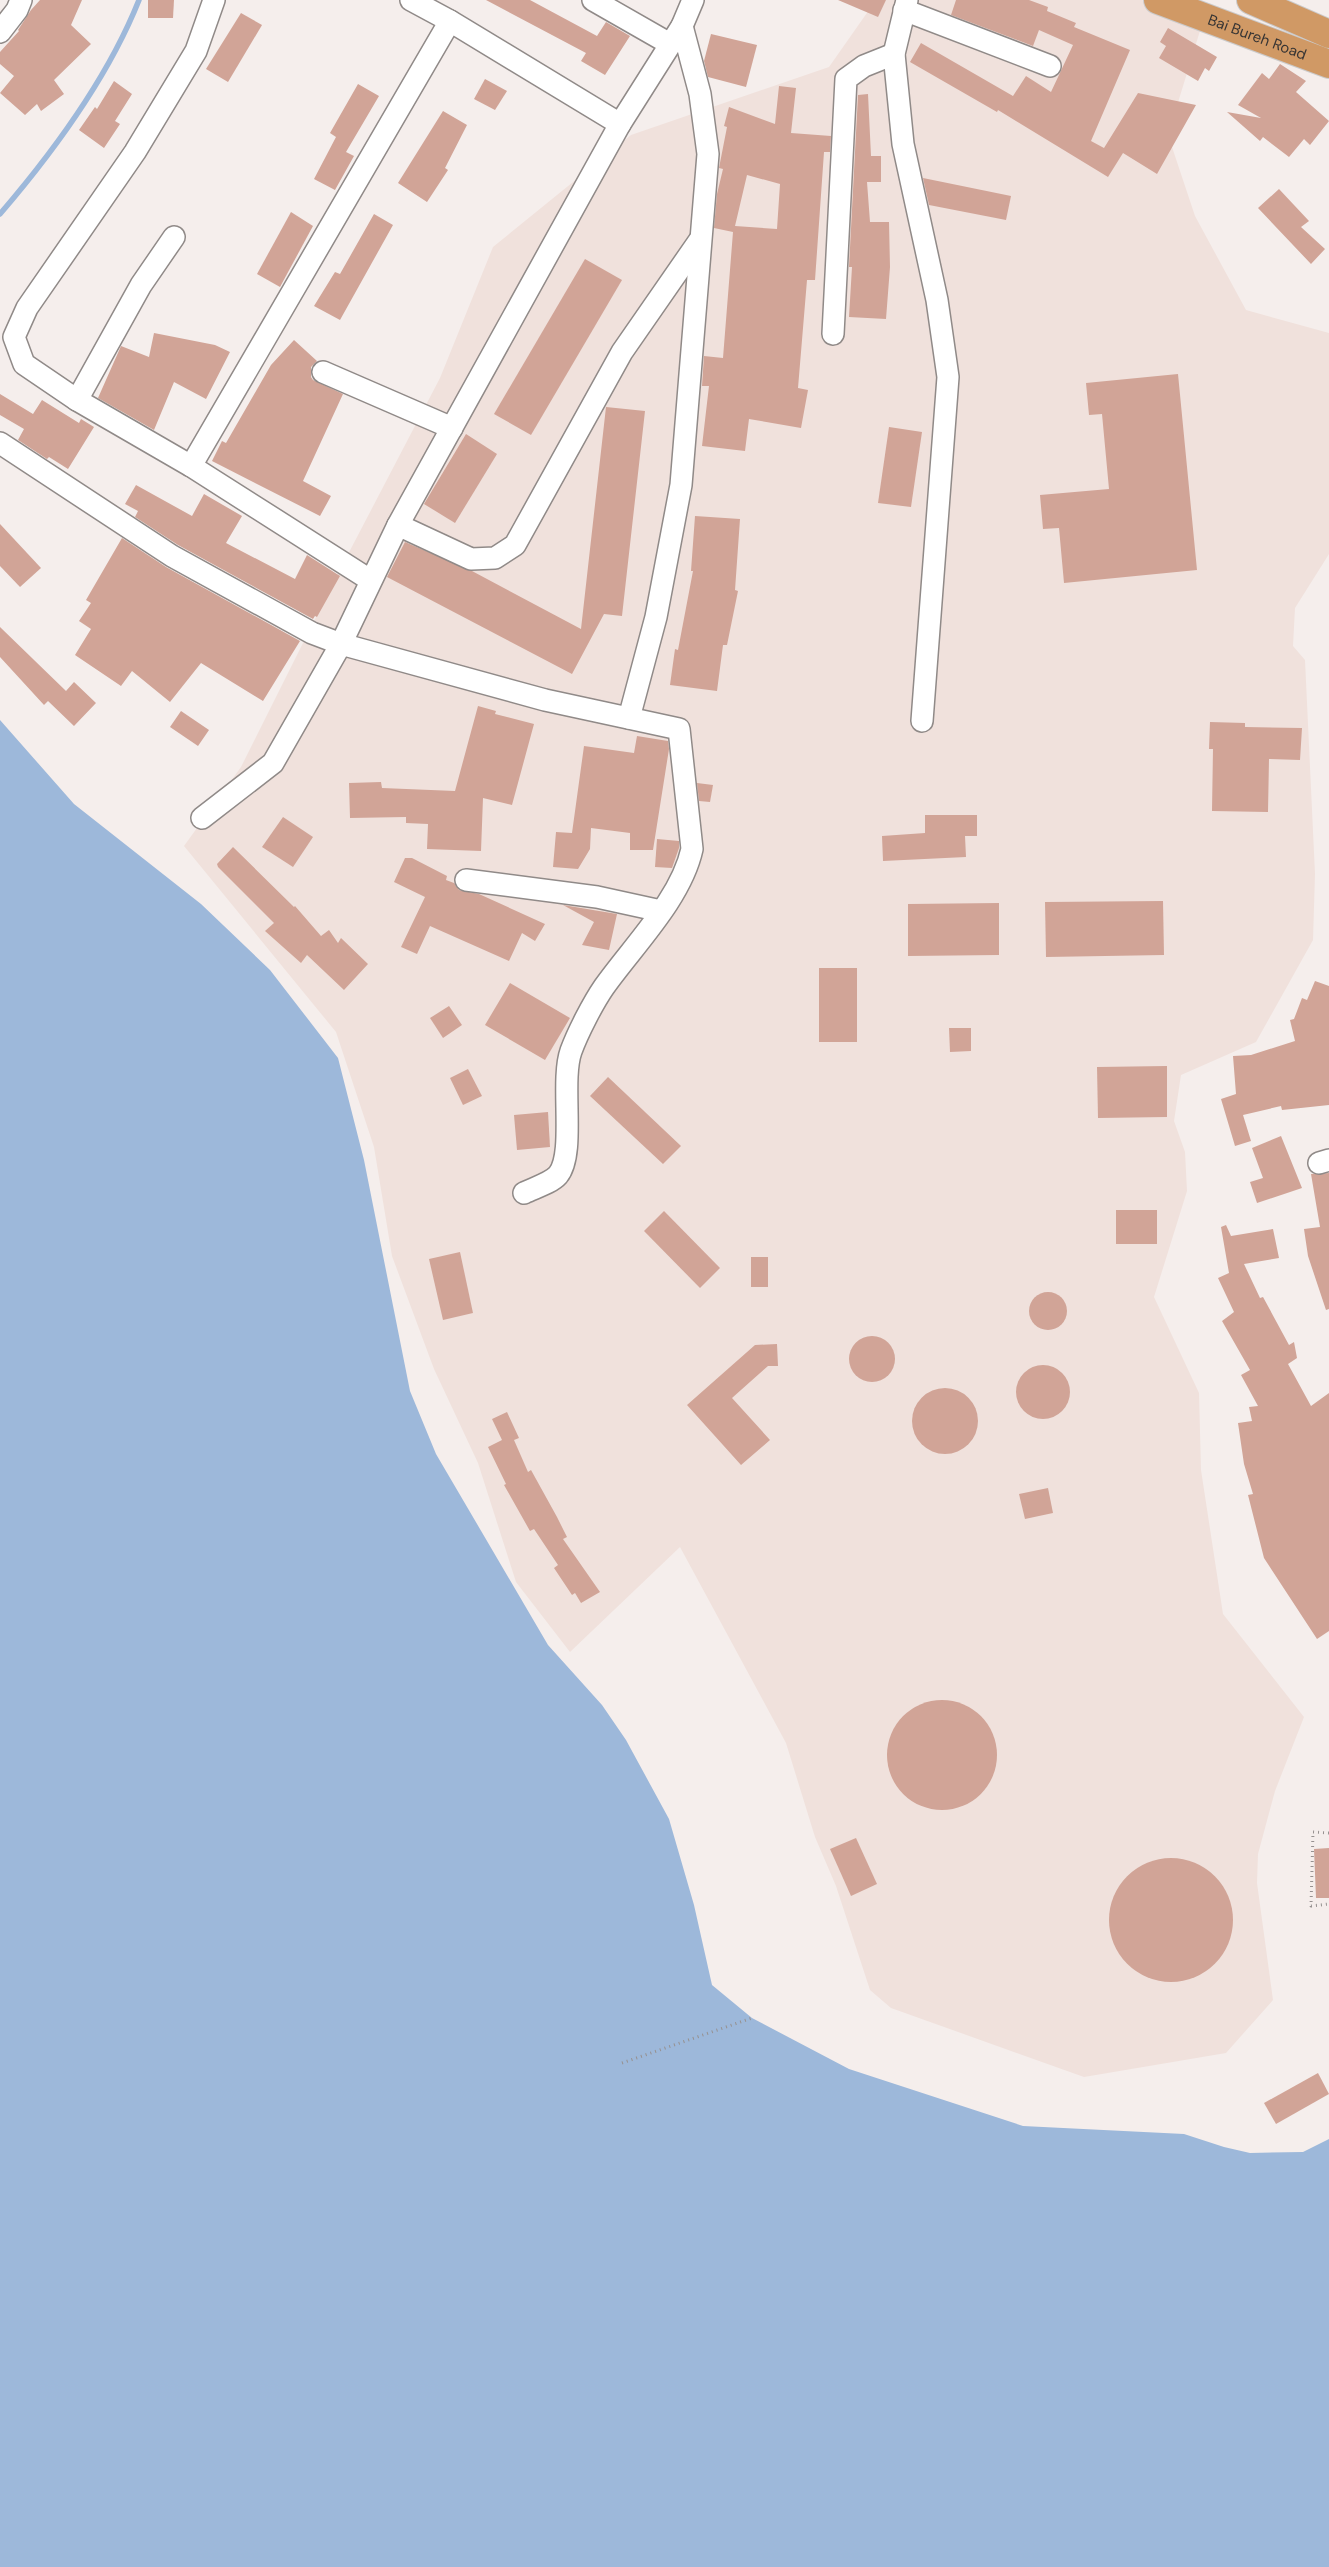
<svg xmlns="http://www.w3.org/2000/svg" width="1329" height="2567" viewBox="0 0 1329 2567" font-family="'DM Sans',sans-serif">
  <style>
    .built { fill: #f0e1dc }
    .water { fill: #9db8da }
    .lines { fill: none; stroke-linecap: round; stroke-linejoin: round }
    .stream { stroke: #9db8da; stroke-width: 5.5 }
    .building { fill: #d1a497; fill-rule: evenodd }
    .minor-casing { stroke: #908a88; stroke-width: 24 }
    .highway-casing { stroke: #cbcaca; stroke-width: 30 }
    .path { stroke: #969190; stroke-width: 3; stroke-dasharray: 1 4; stroke-linecap: butt }
    .minor { stroke: #fff; stroke-width: 21 }
    .highway { stroke: #d09965; stroke-width: 28 }
    .labels { text-anchor: middle; stroke-width: 4; stroke-linejoin: round; paint-order: stroke }
    .street-label { font-size: 15px; fill: #373534; stroke: #fff }
  </style>
  <rect width="100%" height="100%" fill="#f5eeec"/>
  <path class="built" d="M876,0H1142L1203,21L1168,135L1195,216L1246,310L1329,333V554L1295,608L1293,646L1305,660L1315,874L1313,940L1256,1042L1181,1075L1174,1121L1185,1152L1187,1191L1154,1297L1199,1393L1201,1470L1223,1614L1304,1717L1275,1791L1258,1854L1257,1883L1273,2000L1226,2053L1084,2077L891,2008L870,1990L836,1886L815,1837L786,1743L680,1547L570,1652L516,1582L478,1463L434,1369L392,1256L374,1147L336,1032L184,846L241,767L333,583L440,378L493,247L631,135L829,67Z"/>
  <path class="water" d="M0,720L74,804L201,904L270,970L338,1058L364,1160L410,1391L436,1454L548,1645L602,1705L626,1740L669,1819L694,1905L712,1985L752,2018L849,2069L1023,2126L1184,2134L1224,2147L1250,2153L1303,2152L1329,2139V2567H0Z"/>
  <g class="lines">
    <path class="stream" d="M0,214C55,150 108,78 139,0"/>
  </g>
  <g class="building">
    <path d="M40,0H82L71,25L91,44L54,80L64,94L41,111L37,104L25,115L0,93L14,76L0,64V52L19,31L18,30L31,10Z"/>
    <path d="M148,0H174L173,18H148Z"/>
    <path d="M486,0H530L597,36L606,22L630,36L605,75L581,61L586,53Z"/>
    <path d="M838,0H886L878,17Z"/>
    <path d="M956,0H1029L1048,7L1047,11L1076,23L1074,27L1130,50L1091,141L1104,148L1138,93L1196,105L1157,174L1123,153L1108,177L998,110L997,112L910,62L921,43L1013,96L1026,76L1051,92L1073,45L1039,30L1033,46L951,15Z"/>
    <path d="M241,13L262,25L228,82L206,69Z"/>
    <path d="M1168,28L1217,57L1209,71L1205,68L1198,81L1159,58L1166,46L1160,42Z"/>
    <path d="M711,34L757,45L746,87L708,77L704,61Z"/>
    <path d="M1280,64L1306,81L1296,92L1329,121L1310,145L1304,139L1289,157L1263,137L1260,141L1227,112L1261,118L1238,105L1262,73L1269,79Z"/>
    <path d="M485,79L507,91L495,110L474,99Z"/>
    <path d="M114,81L132,94L115,121L120,124L104,148L79,130L95,107L97,109Z"/>
    <path d="M358,84L379,96L346,152L354,156L335,190L314,179L336,137L330,133Z"/>
    <path d="M779,86L796,88L791,133L831,136L830,152H824L815,280H807L798,388L808,390L801,428L749,419L745,451L702,446L709,386H702L704,356L723,358L733,232L714,228L717,194L723,169L719,168L727,127L724,126L729,107L775,124ZM747,175L780,184L777,229L735,226Z"/>
    <path d="M868,94L871,156H881V182H867L870,222H889L890,267L886,319L849,317L852,267H849L858,95Z"/>
    <path d="M443,111L467,125L445,168L448,170L427,202L398,183Z"/>
    <path d="M923,178L1011,196L1006,220L929,205Z"/>
    <path d="M1279,189L1309,221L1301,227L1325,249L1311,264L1258,208Z"/>
    <path d="M291,212L313,226L280,287L257,274Z"/>
    <path d="M374,214L393,225L340,320L314,306L335,272L340,274Z"/>
    <path d="M585,259L622,280L531,435L494,414Z"/>
    <path d="M154,333L215,345L230,352L206,399L174,382L154,430L98,398L121,346L149,357Z"/>
    <path d="M294,340L317,361L311,367V377L313,380L343,394L303,481L331,496L320,516L212,461L222,441L226,443L271,365Z"/>
    <path d="M1178,374L1197,570L1064,583L1059,528L1043,529L1040,495L1109,489L1102,414L1089,415L1086,383Z"/>
    <path d="M0,394L33,414L42,400L79,423L81,419L94,427L68,469L49,457L47,459L18,440L24,429L0,415Z"/>
    <path d="M606,407L645,411L622,616L604,614L572,674L387,577L405,542L472,571L581,629Z"/>
    <path d="M889,427L922,432L911,507L878,503Z"/>
    <path d="M466,434L497,454L455,523L424,504Z"/>
    <path d="M136,485L192,516L204,494L242,516L226,543L295,579L307,555L340,576L317,617L315,616L313,619L178,545L135,517L138,511L125,504Z"/>
    <path d="M695,516L740,519L735,590L738,591L727,645H723L717,691L670,685L675,649L678,650L693,571H691Z"/>
    <path d="M0,524L41,568L20,587L0,566Z"/>
    <path d="M122,538L166,567L300,641L263,701L201,663L170,702L132,671L121,686L75,655L91,629L79,621L91,603L86,600Z"/>
    <path d="M0,627L66,691L74,682L96,703L74,726L48,701L44,705L0,657Z"/>
    <path d="M478,706L496,711L495,714L534,724L512,805L483,798L481,851L427,849L428,824L406,823V817L350,818L349,783L381,782L382,788L455,791Z"/>
    <path d="M181,711L209,730L198,746L170,727Z"/>
    <path d="M1210,722L1245,723V727L1302,728L1300,760L1269,759L1268,812L1212,811L1213,749H1209Z"/>
    <path d="M637,736L668,741L669,749L653,850H630V833L591,828L590,849L578,869L553,867L556,832L572,833L584,746L634,753Z"/>
    <path d="M697,783L713,785L710,802L699,801Z"/>
    <path d="M925,815H977V836H965L966,857L883,861L882,836L925,833Z"/>
    <path d="M283,817L313,837L293,867L262,847Z"/>
    <path d="M657,839L679,841V848L672,868L655,867Z"/>
    <path d="M233,847L294,907L295,906L321,936L329,930L338,943L341,938L368,964L344,990L307,955L301,963L265,931L274,923L218,867L217,864Z"/>
    <path d="M405,858H412L447,876L446,880L454,883L459,890L479,894L545,924L535,941L522,933L509,961L430,926L417,954L401,947L425,897L394,882Z"/>
    <path d="M1163,901L1164,955L1046,957L1045,902Z"/>
    <path d="M999,903V955L908,956V904Z"/>
    <path d="M563,905L617,914L609,950L582,945L594,922Z"/>
    <rect x="819" y="968" width="38" height="74"/>
    <path d="M1315,981L1329,986V1105L1282,1110L1281,1106L1243,1115L1251,1141L1235,1146L1221,1099L1236,1094L1233,1056L1251,1055L1295,1041L1290,1020L1294,1019L1302,998L1307,1000Z"/>
    <path d="M510,983L570,1018L545,1060L485,1025Z"/>
    <path d="M449,1006L462,1025L443,1038L430,1018Z"/>
    <path d="M949,1028H971V1051L950,1052Z"/>
    <path d="M1167,1066V1117L1098,1118L1097,1067Z"/>
    <path d="M468,1069L482,1096L463,1105L450,1078Z"/>
    <path d="M608,1077L681,1146L663,1164L590,1096Z"/>
    <path d="M548,1112L550,1147L517,1150L514,1115Z"/>
    <path d="M1281,1136L1302,1188L1257,1203L1250,1182L1263,1178L1252,1148Z"/>
    <path d="M1329,1173V1309L1326,1310L1308,1256L1304,1229L1320,1227L1311,1174Z"/>
    <rect x="1116" y="1210" width="41" height="34"/>
    <path d="M664,1211L720,1268L700,1288L644,1231Z"/>
    <path d="M1226,1225L1231,1236L1273,1229L1279,1258L1244,1264L1260,1298L1263,1297L1289,1345L1294,1342L1297,1358L1288,1364L1311,1406L1329,1393V1631L1317,1639L1264,1558L1248,1495L1253,1494L1244,1464L1238,1423L1252,1421L1249,1407L1258,1406L1241,1375L1250,1370L1222,1321L1234,1312L1218,1278L1229,1273L1221,1227Z"/>
    <path d="M460,1252L473,1313L443,1320L429,1259Z"/>
    <rect x="751" y="1257" width="17" height="30"/>
    <circle cx="1048" cy="1311" r="19"/>
    <circle cx="872" cy="1359" r="23"/>
    <path d="M777,1344L778,1366H768L732,1398L770,1440L741,1465L687,1405L755,1345Z"/>
    <circle cx="1043" cy="1392" r="27"/>
    <circle cx="945" cy="1421" r="33"/>
    <path d="M507,1412L519,1438L514,1440L528,1472L531,1470L557,1517L567,1537L563,1539L600,1592L581,1603L575,1593L572,1595L554,1568L558,1565L534,1529L530,1531L504,1485L506,1484L488,1447L502,1440L492,1419Z"/>
    <path d="M1048,1488L1053,1513L1025,1519L1019,1494Z"/>
    <circle cx="942" cy="1755" r="55"/>
    <path d="M856,1838L877,1884L851,1896L830,1849Z"/>
    <path d="M1329,1848V1898H1316L1314,1849Z"/>
    <circle cx="1171" cy="1920" r="62"/>
    <path d="M1318,2073L1329,2094L1276,2124L1264,2103Z"/>
  </g>
  <g class="lines">
    <g class="minor-casing">
      <g id="minor">
        <path d="M214,0L196,51L135,152L27,308L14,337L24,364L77,400L191,466L370,580"/>
        <path d="M411,0L450,21L620,124"/>
        <path d="M593,0L670,44"/>
        <path d="M907,0L894,54L903,144L937,300L948,377L922,721"/>
        <path d="M904,10L1050,66"/>
        <path d="M0,32L17,10L21,0"/>
        <path d="M833,334L846,79L864,66L894,54"/>
        <path d="M323,372L452,428"/>
        <path d="M77,400L141,285L174,237"/>
        <path d="M0,443L172,556L312,633L341,644L545,700L679,729L692,849C681,899 633,946 604,987C593,1003 578,1032 571,1051C560,1082 576,1153 558,1175C551,1183 534,1188 524,1193"/>
        <path d="M191,466L450,21"/>
        <path d="M398,525L471,559L495,558L515,545L622,352L699,241"/>
        <path d="M629,718L656,617L681,485L708,154L700,94L682,26"/>
        <path d="M202,818L273,763L341,644L398,525L620,124L682,26L693,0"/>
        <path d="M466,880L597,897L661,911"/>
        <path d="M1319,1163L1329,1160"/>
      </g>
    </g>
    <g class="highway-casing">
      <g id="highway">
        <path id="s1" d="M1158,0L1329,64"/>
        <path d="M1251,0L1329,34"/>
      </g>
    </g>
    <g class="path">
      <path d="M1329,1833L1313,1832L1311,1906L1329,1904"/>
      <path d="M622,2063L752,2018"/>
    </g>
    <use href="#minor" class="minor"/>
    <use href="#highway" class="highway"/>
  </g>
  <g class="labels">
    <g class="street-label">
      <text dy="5" stroke="none"><textPath href="#s1" startOffset="106">Bai Bureh Road</textPath></text>
    </g>
  </g>
</svg>
